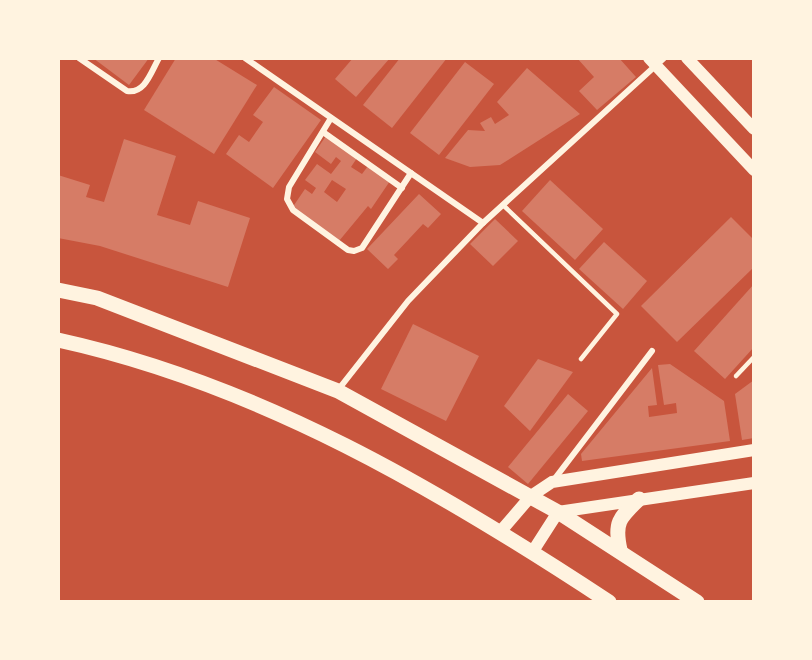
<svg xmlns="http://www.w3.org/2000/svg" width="812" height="660" viewBox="0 0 812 660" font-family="'Noto Serif',serif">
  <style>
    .building { fill: #d67c66; fill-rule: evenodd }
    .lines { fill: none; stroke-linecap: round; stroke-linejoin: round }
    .service { stroke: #fff3e0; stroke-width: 4.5 }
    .minor { stroke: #fff3e0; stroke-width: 6 }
    .secondary { stroke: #fff3e0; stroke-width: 12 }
    .primary { stroke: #fff3e0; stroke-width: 15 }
  </style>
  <rect width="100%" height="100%" fill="#c8553d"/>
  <g class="building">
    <path d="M93,58H149L129,85Z"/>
    <path d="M176,58H213L257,85L214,154L144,110Z"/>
    <path d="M353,58H390L356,97L335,79Z"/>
    <path d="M400,58H447L392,128L363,105Z"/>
    <path d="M577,58H619L636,77L597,110L579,91L594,77Z"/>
    <path d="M465,62L494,84L439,155L410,133Z"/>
    <path d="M527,68L580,114L500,165L470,167L445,158L468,130L485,131L480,123L491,117L495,124L509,115L497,102Z"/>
    <path d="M274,87L321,120L273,188L226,154L239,135L249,142L263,122L253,115Z"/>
    <path d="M326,136L357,158L351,167L362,174L368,166L390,181L371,209L368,206L339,241L292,208L305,189L312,194L316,188L305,180L317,164L331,174L341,161L336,157L331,164L315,152ZM332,180L346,189L337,202L324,192Z"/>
    <path d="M124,139L176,156L157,215L190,225L198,201L250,218L228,287L100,246L58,238V175L90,185L86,197L104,202Z"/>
    <path d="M550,180L603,229L575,260L522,211Z"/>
    <path d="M419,194L441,214L428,228L423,224L394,255L398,259L388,269L367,249Z"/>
    <path d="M731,217L754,240V267L677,342L641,306Z"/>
    <path d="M495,219L518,241L493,266L470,244Z"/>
    <path d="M604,242L647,281L623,309L579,269Z"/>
    <path d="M754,284V347L725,379L694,351Z"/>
    <path d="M413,324L479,356L446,421L381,389Z"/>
    <path d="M538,359L573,372L530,431L504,406Z"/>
    <path d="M670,364L724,401L730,441L582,461L581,454L652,368L657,405L648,406L649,417L677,413L676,403L664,405L658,365Z"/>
    <path d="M754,380V438L742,440L735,394Z"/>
    <path d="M568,394L588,411L528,484L508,467Z"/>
  </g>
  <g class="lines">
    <g class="service">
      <path d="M503,205L617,314L581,359"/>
      <path d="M736,376L754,357"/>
    </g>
    <g class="minor">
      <path d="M79,58L127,91C145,94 151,72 159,58"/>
      <path d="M245,58L483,223"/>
      <path d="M331,118L289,187L287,199L293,210L348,250L354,251L362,248L411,173"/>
      <path d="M323,132L402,188"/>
      <path d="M338,390L408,301L483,223L664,58"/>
      <path d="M553,481L652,351"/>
    </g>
    <g class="secondary">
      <path d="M649,58L754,170"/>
      <path d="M687,58L754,129"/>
      <path d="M500,532L531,496L552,482L754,450"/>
      <path d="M533,551L558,512L754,483"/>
    </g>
    <g class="primary">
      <path d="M58,290L97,298L338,391L558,512L697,602"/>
      <path d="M58,340C259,384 439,490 609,602"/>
      <path d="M620,550C614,523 619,518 639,499"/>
    </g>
  </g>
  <rect width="812" height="660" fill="none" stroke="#fff3e0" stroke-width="120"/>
</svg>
